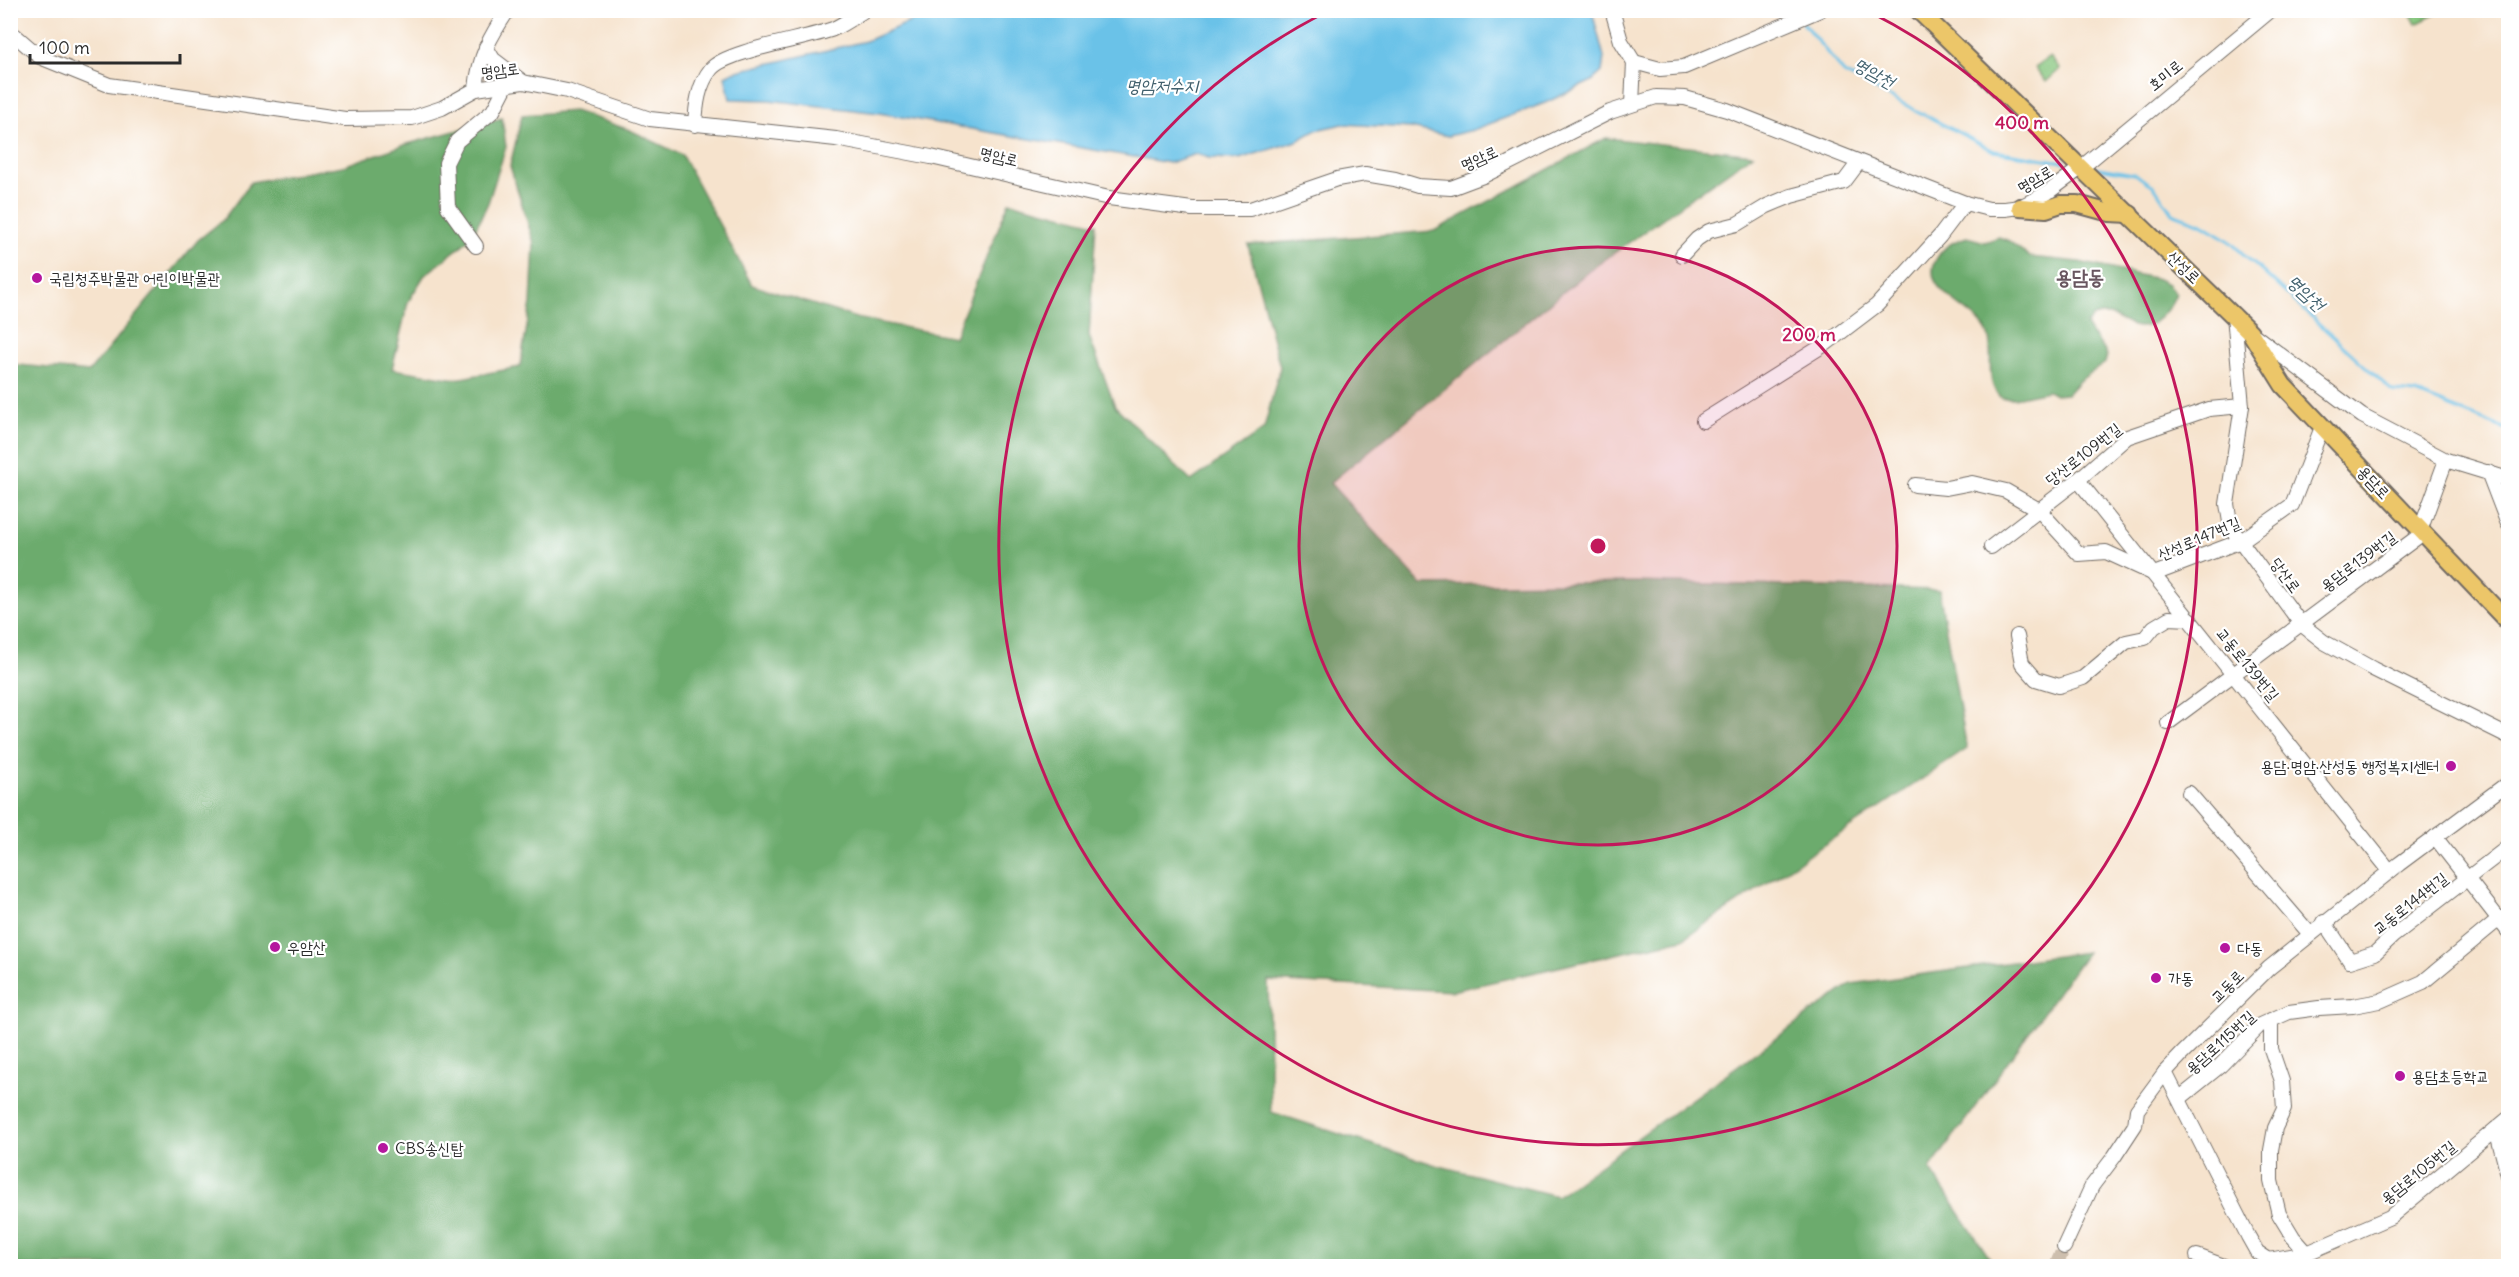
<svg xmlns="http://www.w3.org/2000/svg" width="2519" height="1277" viewBox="0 0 2519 1277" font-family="Delius,'Poor Story',sans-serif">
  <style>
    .green { fill: #86c67e; stroke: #587854; stroke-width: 1.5 }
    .forest { fill: #6cab6d; stroke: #4c6b4c; stroke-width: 1.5 }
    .water { fill: #6bc2e8; stroke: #4b768a; stroke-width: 1.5 }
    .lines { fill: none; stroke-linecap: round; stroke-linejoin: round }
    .stream { stroke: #6bc2e8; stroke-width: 3 }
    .minor-tunnel { stroke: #cdbead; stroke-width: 14; stroke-dasharray: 14 7; stroke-linecap: butt }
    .minor-casing { stroke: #726b64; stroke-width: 16 }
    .major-casing { stroke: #726b64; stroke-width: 20 }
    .minor { stroke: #fff; stroke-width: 14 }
    .major { stroke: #ecc669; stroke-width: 16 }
    .ring { fill: none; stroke: #c2185b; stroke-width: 3 }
    .poi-dot { fill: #b5179e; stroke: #fff; stroke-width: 2 }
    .labels { text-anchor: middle; stroke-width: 4.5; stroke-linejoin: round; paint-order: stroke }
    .street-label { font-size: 16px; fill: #2b2b2b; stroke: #fff }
    .poi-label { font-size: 16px; fill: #2b2b2b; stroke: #fff; text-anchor: start }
    .water-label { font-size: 18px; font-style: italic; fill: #41606d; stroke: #fff }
    .quarter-label { font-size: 20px; font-weight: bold; fill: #695660; stroke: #fff }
    .centre { fill: #c2185b; stroke: #fff; stroke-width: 3 }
    .ring-label { font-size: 18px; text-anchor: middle; font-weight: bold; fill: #c2185b; stroke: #fff; stroke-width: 4.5; stroke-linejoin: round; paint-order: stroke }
  </style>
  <rect width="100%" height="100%" fill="#fff"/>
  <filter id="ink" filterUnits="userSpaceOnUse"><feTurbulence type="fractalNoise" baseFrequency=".0167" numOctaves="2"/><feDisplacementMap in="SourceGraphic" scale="12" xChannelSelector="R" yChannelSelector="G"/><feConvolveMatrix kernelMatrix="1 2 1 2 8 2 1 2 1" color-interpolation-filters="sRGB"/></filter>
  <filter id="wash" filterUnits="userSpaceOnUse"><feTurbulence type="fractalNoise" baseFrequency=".008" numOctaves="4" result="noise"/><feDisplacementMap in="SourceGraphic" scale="24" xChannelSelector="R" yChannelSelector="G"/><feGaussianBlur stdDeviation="1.35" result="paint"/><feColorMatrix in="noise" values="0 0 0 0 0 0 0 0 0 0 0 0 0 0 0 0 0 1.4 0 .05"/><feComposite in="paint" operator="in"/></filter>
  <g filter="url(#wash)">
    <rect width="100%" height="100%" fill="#f6e3cd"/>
    <g class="green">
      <path d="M2409,11H2442L2416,24Z"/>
      <path d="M2050,57L2060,69L2046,82L2035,67Z"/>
    </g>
    <g class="forest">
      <path d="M574,111L630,130L682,155L752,285L856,318L954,337L1009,202L1096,224L1089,336L1115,406L1191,481L1264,429L1280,367L1248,245L1434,231L1606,138L1753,154L1589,271L1330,483L1422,585L1637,582L1939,590L1967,749L1683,939L1452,991L1268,981L1271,1112L1436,1165L1557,1196L1851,984L2087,952L1930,1169L1995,1266H11L10,364L89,372L198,240L223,220L251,182L343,166L404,145L502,118L506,147L488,203L471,238L424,276L408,302L392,369L456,379L520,367L531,303L534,243L510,166L522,115Z"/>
      <path d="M1967,237L1985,242L1999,237L2009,241L2030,257L2079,262L2158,279L2168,284L2176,294C2169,310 2153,332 2133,326C2116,321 2113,310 2093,317L2086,324C2091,337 2102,343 2107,355L2105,363L2079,381L2067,394L2055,395L2048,391L2014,398H2002C1982,384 1996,351 1987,332C1976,308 1917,291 1937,258C1944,246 1954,241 1967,237Z"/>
    </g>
    <path class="water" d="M937,10L1592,11L1604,57L1602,72L1592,81L1545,103L1473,130L1448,136L1411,128L1343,124L1316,130L1297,141L1239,159L1209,158L1196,154L1169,163L879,113L769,100L730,99L725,76L733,72L866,41Z"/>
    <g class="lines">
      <g class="stream">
        <path d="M1803,23L1844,73L1994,151L2064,162"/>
        <path d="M2093,167L2134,174L2154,186L2172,213L2202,224L2227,239L2392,391L2416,393L2508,430"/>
      </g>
    </g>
  </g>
  <g filter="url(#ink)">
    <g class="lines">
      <path class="minor-tunnel" d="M2056,1266L2064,1247"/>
      <g class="minor-casing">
        <g id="minor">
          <path d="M1612,10L1621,41L1634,62"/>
          <path d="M10,31L40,57L109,85L345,119L412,118L442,108L476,89L523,82L567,91L650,119L836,139L931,157L1109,198L1192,209H1250L1337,179L1365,174L1395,179L1418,186L1451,188L1483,176L1610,112L1656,97L1685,98L1727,110L1965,203L1989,209H2005L2020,207L2047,193L2082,167L2271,10"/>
          <path d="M486,47L493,59L523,82"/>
          <path d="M476,89C479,56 490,37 508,10"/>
          <path d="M1632,104L1634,62L1660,69L1684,67L1820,10"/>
          <path d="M695,125C696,106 698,85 711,69C727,50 808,39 833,29C844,24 855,16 865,10"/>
          <path d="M476,246L448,207L446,163L457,141L493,111L507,84"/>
          <path d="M1682,255L1697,239L1709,231L1737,224L1767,206L1791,196L1844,182L1859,162"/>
          <path d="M2234,315L2242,406L2227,504L2231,528L2301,624L2324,642L2373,669L2508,736"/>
          <path d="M2254,335L2362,416L2446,460L2508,479"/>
          <path d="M1703,421L1827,343L1877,305L1940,236L1965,203"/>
          <path d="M2488,472L2508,524"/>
          <path d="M2078,480L2390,871"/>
          <path d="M1915,485L1946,488L1972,483L2006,491L2039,510L2079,554L2106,552L2154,574L2241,541L2292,505L2322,427"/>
          <path d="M2420,531L2446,460"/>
          <path d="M1991,547L2078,480L2127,437L2209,409L2242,406"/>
          <path d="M2017,636L2022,663L2036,679L2059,686L2083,678L2126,642L2145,638L2154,627L2169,618L2190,619"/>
          <path d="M2168,723L2423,533"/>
          <path d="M2189,793L2310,934"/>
          <path d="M2435,837L2508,931"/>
          <path d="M2324,922L2350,961L2375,953L2393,936L2508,847"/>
          <path d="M2271,1020V1049L2282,1081L2284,1109L2275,1128L2271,1150V1181L2279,1214L2293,1237L2307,1253"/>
          <path d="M2165,1072L2248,1236L2257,1252L2269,1260L2307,1253L2390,1217L2508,1119"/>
          <path d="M2180,1098L2221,1065L2260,1025L2289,1012L2319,1008L2353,1006L2380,1001L2423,982L2493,924L2508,916"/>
          <path d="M2496,1129L2508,1175"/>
          <path d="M2064,1247L2092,1186L2114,1157L2135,1125L2137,1110L2165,1072L2182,1054L2269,968L2399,864L2508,783"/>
          <path d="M2197,1256L2224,1266"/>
        </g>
      </g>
      <g class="major-casing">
        <g id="major">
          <path d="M1918,10L2250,332L2283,385L2508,622"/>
          <path d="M2020,207L2046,209L2061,204H2077L2110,213L2130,214"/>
        </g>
      </g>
      <use href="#minor" class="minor"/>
      <use href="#major" class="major"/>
    </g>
  </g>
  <circle cx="1598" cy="546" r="299" fill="#c2185b" fill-opacity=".12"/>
  <g class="ring">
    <circle cx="1598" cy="546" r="299"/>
    <path d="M1870 12A599 599 0 1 1 1326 12"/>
  </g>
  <g class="poi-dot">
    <circle cx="37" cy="278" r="6"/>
    <circle cx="2451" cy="766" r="6"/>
    <circle cx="275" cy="947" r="6"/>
    <circle cx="2225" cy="948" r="6"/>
    <circle cx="2156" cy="978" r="6"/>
    <circle cx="2400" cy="1076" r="6"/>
    <circle cx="383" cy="1148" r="6"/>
  </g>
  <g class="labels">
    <g class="street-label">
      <text transform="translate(500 70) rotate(-7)" y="6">명암로</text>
      <text transform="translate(2165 75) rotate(-39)" y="6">호미로</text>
      <text transform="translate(999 156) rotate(13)" y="6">명암로</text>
      <text transform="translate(1479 158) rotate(-24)" y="6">명암로</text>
      <text transform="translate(2035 179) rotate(-31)" y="6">명암로</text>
      <text transform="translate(2184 267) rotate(44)" y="6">산성로</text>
      <text transform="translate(2083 454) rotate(-38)" y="6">당산로109번길</text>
      <text transform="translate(2374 482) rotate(47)" y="6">용담로</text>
      <text transform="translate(2199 538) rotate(-23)" y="6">산성로147번길</text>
      <text transform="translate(2358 561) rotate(-37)" y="6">용담로139번길</text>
      <text transform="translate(2286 575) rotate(54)" y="6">당산로</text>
      <text transform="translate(2248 664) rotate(51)" y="6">교동로139번길</text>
      <text transform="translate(2410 903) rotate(-38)" y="6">교동로144번길</text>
      <text transform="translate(2227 986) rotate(-45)" y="6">교동로</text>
      <text transform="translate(2220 1042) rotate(-42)" y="6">용담로115번길</text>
      <text transform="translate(2418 1172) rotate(-39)" y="6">용담로105번길</text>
    </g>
    <g class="poi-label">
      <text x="49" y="284">국립청주박물관 어린이박물관</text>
      <text x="2439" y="772" text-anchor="end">용담·명암·산성동 행정복지센터</text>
      <text x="287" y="953">우암산</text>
      <text x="2237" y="954">다동</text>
      <text x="2168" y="984">가동</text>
      <text x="2412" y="1082">용담초등학교</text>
      <text x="395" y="1154">CBS송신탑</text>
    </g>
    <g class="water-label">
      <text transform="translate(1874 73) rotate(29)" y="6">명암천</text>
      <text x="1162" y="92">명암저수지</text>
      <text transform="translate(2306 293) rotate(43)" y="6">명암천</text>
    </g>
    <g class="quarter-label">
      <text x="2080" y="284">용담동</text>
    </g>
  </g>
  <circle cx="1598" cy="546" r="9" class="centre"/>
  <g class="ring-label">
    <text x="2022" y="129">400 m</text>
    <text x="1809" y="341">200 m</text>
  </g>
  <rect width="2519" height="1277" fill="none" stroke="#fff" stroke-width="36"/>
  <path d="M30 54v9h150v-9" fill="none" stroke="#2b2b2b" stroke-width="3"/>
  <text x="39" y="54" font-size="18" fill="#2b2b2b" stroke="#ffffff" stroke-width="4.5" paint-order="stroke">100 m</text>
</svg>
